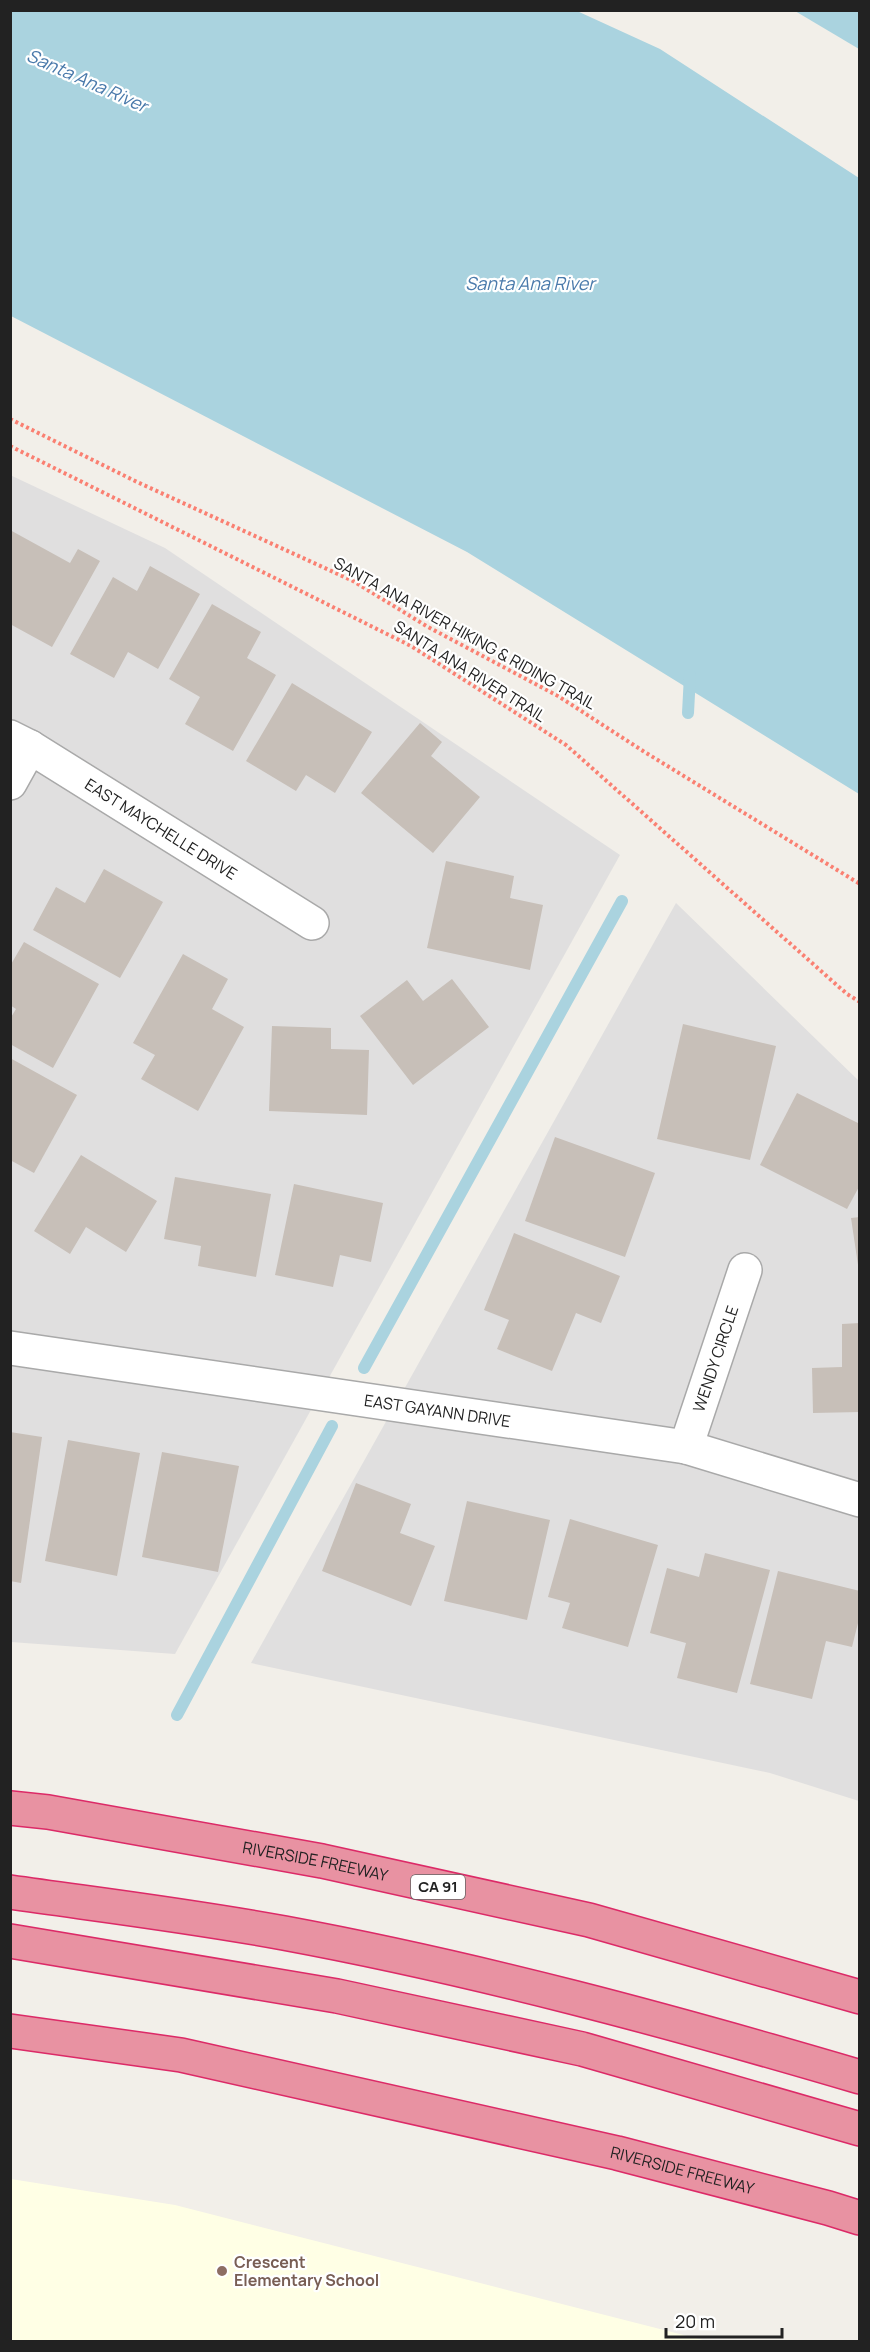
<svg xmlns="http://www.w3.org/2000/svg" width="870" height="2352" viewBox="0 0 870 2352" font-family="Manrope,sans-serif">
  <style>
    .residential { fill: #e0dfdf }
    .education { fill: #ffffe5 }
    .water { fill: #aad3df }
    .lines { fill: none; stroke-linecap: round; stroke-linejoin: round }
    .stream { stroke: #aad3df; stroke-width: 12 }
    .building { fill: #c7bfb8 }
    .street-casing { stroke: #a9a9a9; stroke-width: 36 }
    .highway-casing { stroke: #dc2a67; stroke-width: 36 }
    .path { stroke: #fa8072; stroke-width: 4; stroke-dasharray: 3 3; stroke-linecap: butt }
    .street { stroke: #fff; stroke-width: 33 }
    .highway { stroke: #e892a2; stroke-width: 33 }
    .education-dot { fill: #8d6e63; stroke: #fff; stroke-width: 2 }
    .labels { text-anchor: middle; stroke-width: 4.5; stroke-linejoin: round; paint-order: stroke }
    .shield { fill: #fff; stroke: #646464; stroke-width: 1.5 }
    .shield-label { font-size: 15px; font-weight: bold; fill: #222 }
    .street-label { font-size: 16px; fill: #222; stroke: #fff }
    .education-label { font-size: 16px; font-weight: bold; fill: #785e54; stroke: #fff; text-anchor: start }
    .water-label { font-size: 18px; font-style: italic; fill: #4a7aab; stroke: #fff }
  </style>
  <rect width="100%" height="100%" fill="#f2efe9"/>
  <g class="residential">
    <path d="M10,475L165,548L620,855L175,1654L11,1642Z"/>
    <path d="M676,903L859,1081V1801L770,1773L251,1663Z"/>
  </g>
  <path class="education" d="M11,2179L175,2205L707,2341H11Z"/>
  <g class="water">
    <path d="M10,11H577L660,49L859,178V794L467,552L11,316Z"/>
    <path d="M795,11H859V49Z"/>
  </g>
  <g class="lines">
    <g class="stream">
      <path d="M688,713L690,675"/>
      <path d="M364,1368L622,901"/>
      <path d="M177,1715L332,1426"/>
    </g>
  </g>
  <g class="building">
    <path d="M10,530L70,563L78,549L100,561L52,647L10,624Z"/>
    <path d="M150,566L200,594L158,669L128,652L114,678L70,654L113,577L137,591Z"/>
    <path d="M212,604L261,632L247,658L276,675L233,751L185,724L200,697L169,679Z"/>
    <path d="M292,683L372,732L335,793L306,775L296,791L246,761Z"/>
    <path d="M420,723L442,742L431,756L480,797L433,853L361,793Z"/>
    <path d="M446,861L514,876L510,898L543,905L530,970L427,948Z"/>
    <path d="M104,869L163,902L120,978L33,930L56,887L85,903Z"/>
    <path d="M24,942L99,984L53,1068L10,1044V1019L16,1009L10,1005V966Z"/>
    <path d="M183,954L228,979L212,1009L244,1027L198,1111L141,1079L155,1055L133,1043Z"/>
    <path d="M452,979L489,1027L413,1085L360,1016L407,980L423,1001Z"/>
    <path d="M683,1024L776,1046L750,1160L657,1139Z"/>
    <path d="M272,1026L331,1028V1049L369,1050L367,1115L269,1111Z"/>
    <path d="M10,1058L77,1095L34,1173L10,1160Z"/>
    <path d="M797,1093L860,1124V1185L847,1209L760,1165Z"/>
    <path d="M555,1137L655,1173L625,1257L525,1221Z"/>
    <path d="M81,1155L157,1201L126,1252L86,1227L70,1254L34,1231Z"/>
    <path d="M175,1177L271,1194L256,1277L198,1266L201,1246L164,1239Z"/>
    <path d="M294,1184L383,1203L371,1262L340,1255L333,1287L275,1275Z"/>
    <path d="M860,1217V1265H858L851,1218Z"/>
    <path d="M514,1233L620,1276L601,1323L576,1313L552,1371L497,1349L509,1320L484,1310Z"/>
    <path d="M860,1323V1412L813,1413L812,1368L842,1367V1324Z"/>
    <path d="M10,1432L42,1437L21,1583L10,1581Z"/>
    <path d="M68,1440L140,1453L117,1576L45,1561Z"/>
    <path d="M162,1452L239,1466L218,1572L142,1557Z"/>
    <path d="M356,1483L411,1504L400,1533L435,1546L411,1606L322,1571Z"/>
    <path d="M467,1501L550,1520L527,1620L444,1601Z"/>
    <path d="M570,1519L658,1545L628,1647L562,1628L570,1603L548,1597Z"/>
    <path d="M705,1553L770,1570L737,1693L677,1678L686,1643L650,1633L667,1568L699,1577Z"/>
    <path d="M778,1571L860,1591V1615L852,1647L826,1641L812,1699L750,1684Z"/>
  </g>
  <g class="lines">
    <g class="street-casing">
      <g id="street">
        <path id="s1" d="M10,737L30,747L312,923"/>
        <path d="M10,783L30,747"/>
        <path id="s2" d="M10,1348L686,1447L860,1500"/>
        <path id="s3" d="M686,1447L745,1270"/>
      </g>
    </g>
    <g class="highway-casing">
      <g id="highway">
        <path id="s4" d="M10,1808L48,1812L322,1861L589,1920L860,1997"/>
        <path d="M10,1892C101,1905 193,1916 284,1933C478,1969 670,2021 860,2077"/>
        <path d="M10,1941L337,1996L582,2049L860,2129"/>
        <path id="s5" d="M10,2031L181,2055L617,2153L828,2208L860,2218"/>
      </g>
    </g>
    <g class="path">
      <path d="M10,419L137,482L353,581L428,627L558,696L643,751L860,884"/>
      <path d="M10,446L411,646L566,745L847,994L860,1002"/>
    </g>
    <use href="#street" class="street"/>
    <use href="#highway" class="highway"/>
  </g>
  <circle class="education-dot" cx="222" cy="2271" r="6"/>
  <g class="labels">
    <rect class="shield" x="411" y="1875" width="54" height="24" rx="4.5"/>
    <g class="shield-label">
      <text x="438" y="1892">CA 91</text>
    </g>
    <g class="street-label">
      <text transform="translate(465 633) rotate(29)" y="6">SANTA ANA RIVER HIKING &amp; RIDING TRAIL</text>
      <text transform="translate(470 671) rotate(32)" y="6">SANTA ANA RIVER TRAIL</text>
      <text dy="6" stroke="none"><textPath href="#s1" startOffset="177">EAST MAYCHELLE DRIVE</textPath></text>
      <text dy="6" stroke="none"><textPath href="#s3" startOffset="93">WENDY CIRCLE</textPath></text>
      <text dy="6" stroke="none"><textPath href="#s2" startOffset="432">EAST GAYANN DRIVE</textPath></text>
      <text dy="6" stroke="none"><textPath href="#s4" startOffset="310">RIVERSIDE FREEWAY</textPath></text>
      <text dy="6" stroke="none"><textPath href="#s5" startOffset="687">RIVERSIDE FREEWAY</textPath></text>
    </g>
    <g class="education-label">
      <text x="234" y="2268">Crescent<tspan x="234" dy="18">Elementary School</tspan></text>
    </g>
    <g class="water-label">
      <text transform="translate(87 81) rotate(24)" y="6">Santa Ana River</text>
      <text x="530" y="290">Santa Ana River</text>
    </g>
  </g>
  <rect width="870" height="2352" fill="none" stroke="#222222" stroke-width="24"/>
  <path d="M666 2328v9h116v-9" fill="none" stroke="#222222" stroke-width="3"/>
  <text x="675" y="2328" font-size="18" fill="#222222" stroke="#ffffff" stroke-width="4.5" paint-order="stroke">20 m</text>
</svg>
